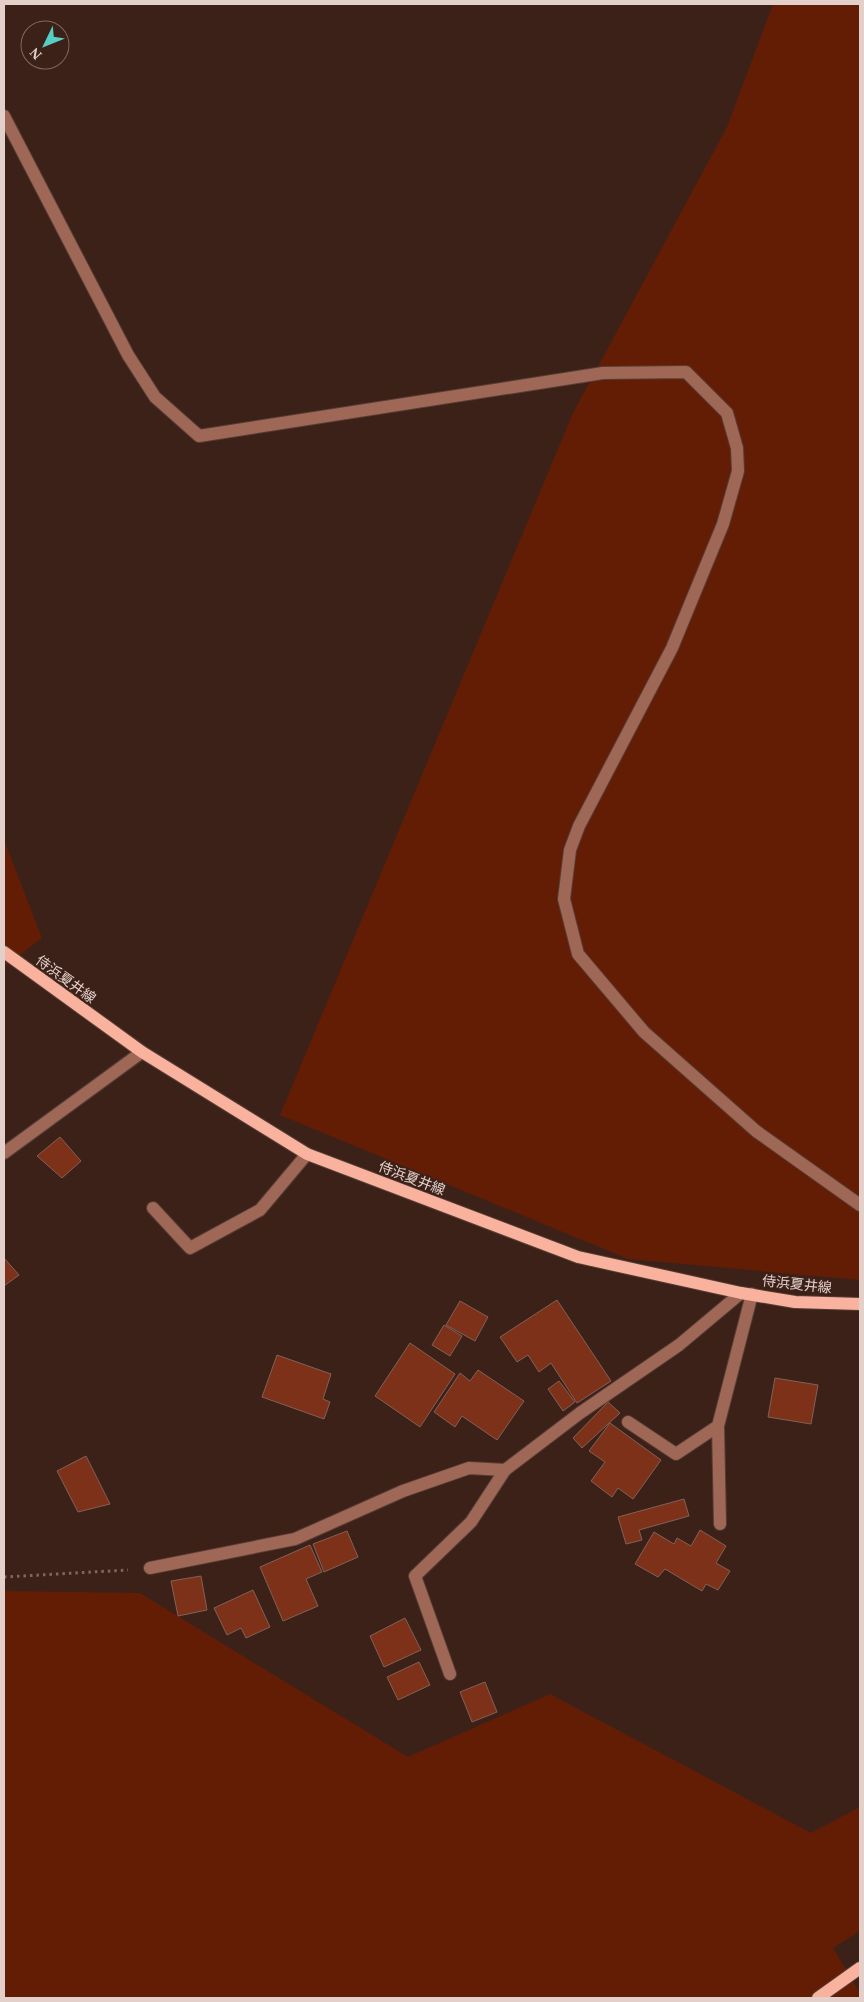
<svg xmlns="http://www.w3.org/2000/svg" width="864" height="2002" viewBox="0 0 864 2002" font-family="'Times New Roman','Noto Sans JP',serif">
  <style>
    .green { fill: #631d05 }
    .building { fill: #7e3119; stroke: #816158 }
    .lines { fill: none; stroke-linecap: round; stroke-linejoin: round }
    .minor-casing { stroke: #573d35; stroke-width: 14 }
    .major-casing { stroke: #573d35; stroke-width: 14 }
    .path { stroke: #7e6760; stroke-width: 3; stroke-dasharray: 2.5 4; stroke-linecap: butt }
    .minor { stroke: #9f6756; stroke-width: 12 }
    .major { stroke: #f9b29d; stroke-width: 12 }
    .labels { text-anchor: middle; stroke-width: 4; stroke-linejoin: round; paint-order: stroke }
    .street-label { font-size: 14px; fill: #e3d0cb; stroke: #3c2119 }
  </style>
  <rect width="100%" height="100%" fill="#3c2119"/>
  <g class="green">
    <path d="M773,4H860V1280L628,1259L280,1115L573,413L727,127Z"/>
    <path d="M4,840L42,938L4,967Z"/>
    <path d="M4,1591L140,1593L408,1757L550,1694L811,1833L860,1807V1931L833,1948L860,1993V1998H4Z"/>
  </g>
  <g class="building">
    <path d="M60,1137L81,1161L62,1178L37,1156Z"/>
    <path d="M4,1258L19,1275L4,1286Z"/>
    <path d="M557,1300L611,1381L577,1403L551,1363L539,1372L528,1355L517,1362L500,1337Z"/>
    <path d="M460,1301L488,1317L475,1341L446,1325Z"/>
    <path d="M444,1325L462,1336L450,1356L432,1345Z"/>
    <path d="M410,1343L455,1374L420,1427L375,1396Z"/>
    <path d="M277,1355L331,1374L323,1399L330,1402L324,1419L262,1397Z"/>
    <path d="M478,1370L524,1401L497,1440L462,1416L455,1427L434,1412L460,1373L470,1381Z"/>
    <path d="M775,1378L818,1385L811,1424L768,1417Z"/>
    <path d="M559,1381L575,1402L563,1411L548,1389Z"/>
    <path d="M608,1402L620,1413L582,1448L573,1438Z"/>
    <path d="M610,1423L661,1460L633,1499L618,1488L612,1497L591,1481L605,1462L589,1451Z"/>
    <path d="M86,1456L110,1504L78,1512L57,1471Z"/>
    <path d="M684,1499L689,1516L639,1530L642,1540L626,1544L618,1517Z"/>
    <path d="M700,1530L726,1546L716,1563L730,1571L718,1590L706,1584L702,1591L665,1569L658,1577L635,1564L654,1532L674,1544L677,1538L691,1546Z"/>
    <path d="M347,1531L358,1557L324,1572L313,1544Z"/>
    <path d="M310,1545L322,1572L306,1579L318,1606L283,1621L260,1567Z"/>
    <path d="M201,1576L207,1610L178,1616L171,1581Z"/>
    <path d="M253,1590L270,1627L246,1638L241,1628L227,1635L214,1608Z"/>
    <path d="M405,1618L421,1650L384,1667L370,1636Z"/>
    <path d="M419,1662L430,1685L398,1700L387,1677Z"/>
    <path d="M485,1682L497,1712L472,1722L460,1692Z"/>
  </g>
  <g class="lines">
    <g class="minor-casing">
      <g id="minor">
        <path d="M4,116L128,355L155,397L199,436L603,373L686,372L727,413L737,448L738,471L723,524L672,648L579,826L570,850L564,899L578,954L644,1032L756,1131L860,1205"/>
        <path d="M4,1153L142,1052"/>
        <path d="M153,1208L190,1248L260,1210L307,1154"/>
        <path d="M628,1422L676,1454L718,1426"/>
        <path d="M720,1524L718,1426L752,1294"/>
        <path d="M150,1568L295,1539L403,1491L469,1468L505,1470L580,1413L679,1345L741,1293"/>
        <path d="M450,1674L415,1576L471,1522L505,1470"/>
      </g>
    </g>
    <g class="major-casing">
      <g id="major">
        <path d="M4,952L142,1052L307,1154L578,1257L741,1293L795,1302L860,1304"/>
        <path d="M818,1998L860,1968"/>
      </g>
    </g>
    <path class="path" d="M4,1577L128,1570"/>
    <use href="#minor" class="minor"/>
    <use href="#major" class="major"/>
  </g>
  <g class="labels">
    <g class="street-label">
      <text transform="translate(66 979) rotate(36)" y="5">侍浜夏井線</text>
      <text transform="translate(412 1178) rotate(21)" y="5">侍浜夏井線</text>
      <text transform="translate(797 1284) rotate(6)" y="5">侍浜夏井線</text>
    </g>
  </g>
  <rect width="864" height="2002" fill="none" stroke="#e3d0cb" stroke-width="10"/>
  <g transform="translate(45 45) rotate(227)"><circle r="24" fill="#3c2119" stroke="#7f6760"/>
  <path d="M0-4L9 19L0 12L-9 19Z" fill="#56cec3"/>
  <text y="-8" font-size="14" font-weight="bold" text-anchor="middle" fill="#e3d0cb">N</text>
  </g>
</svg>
